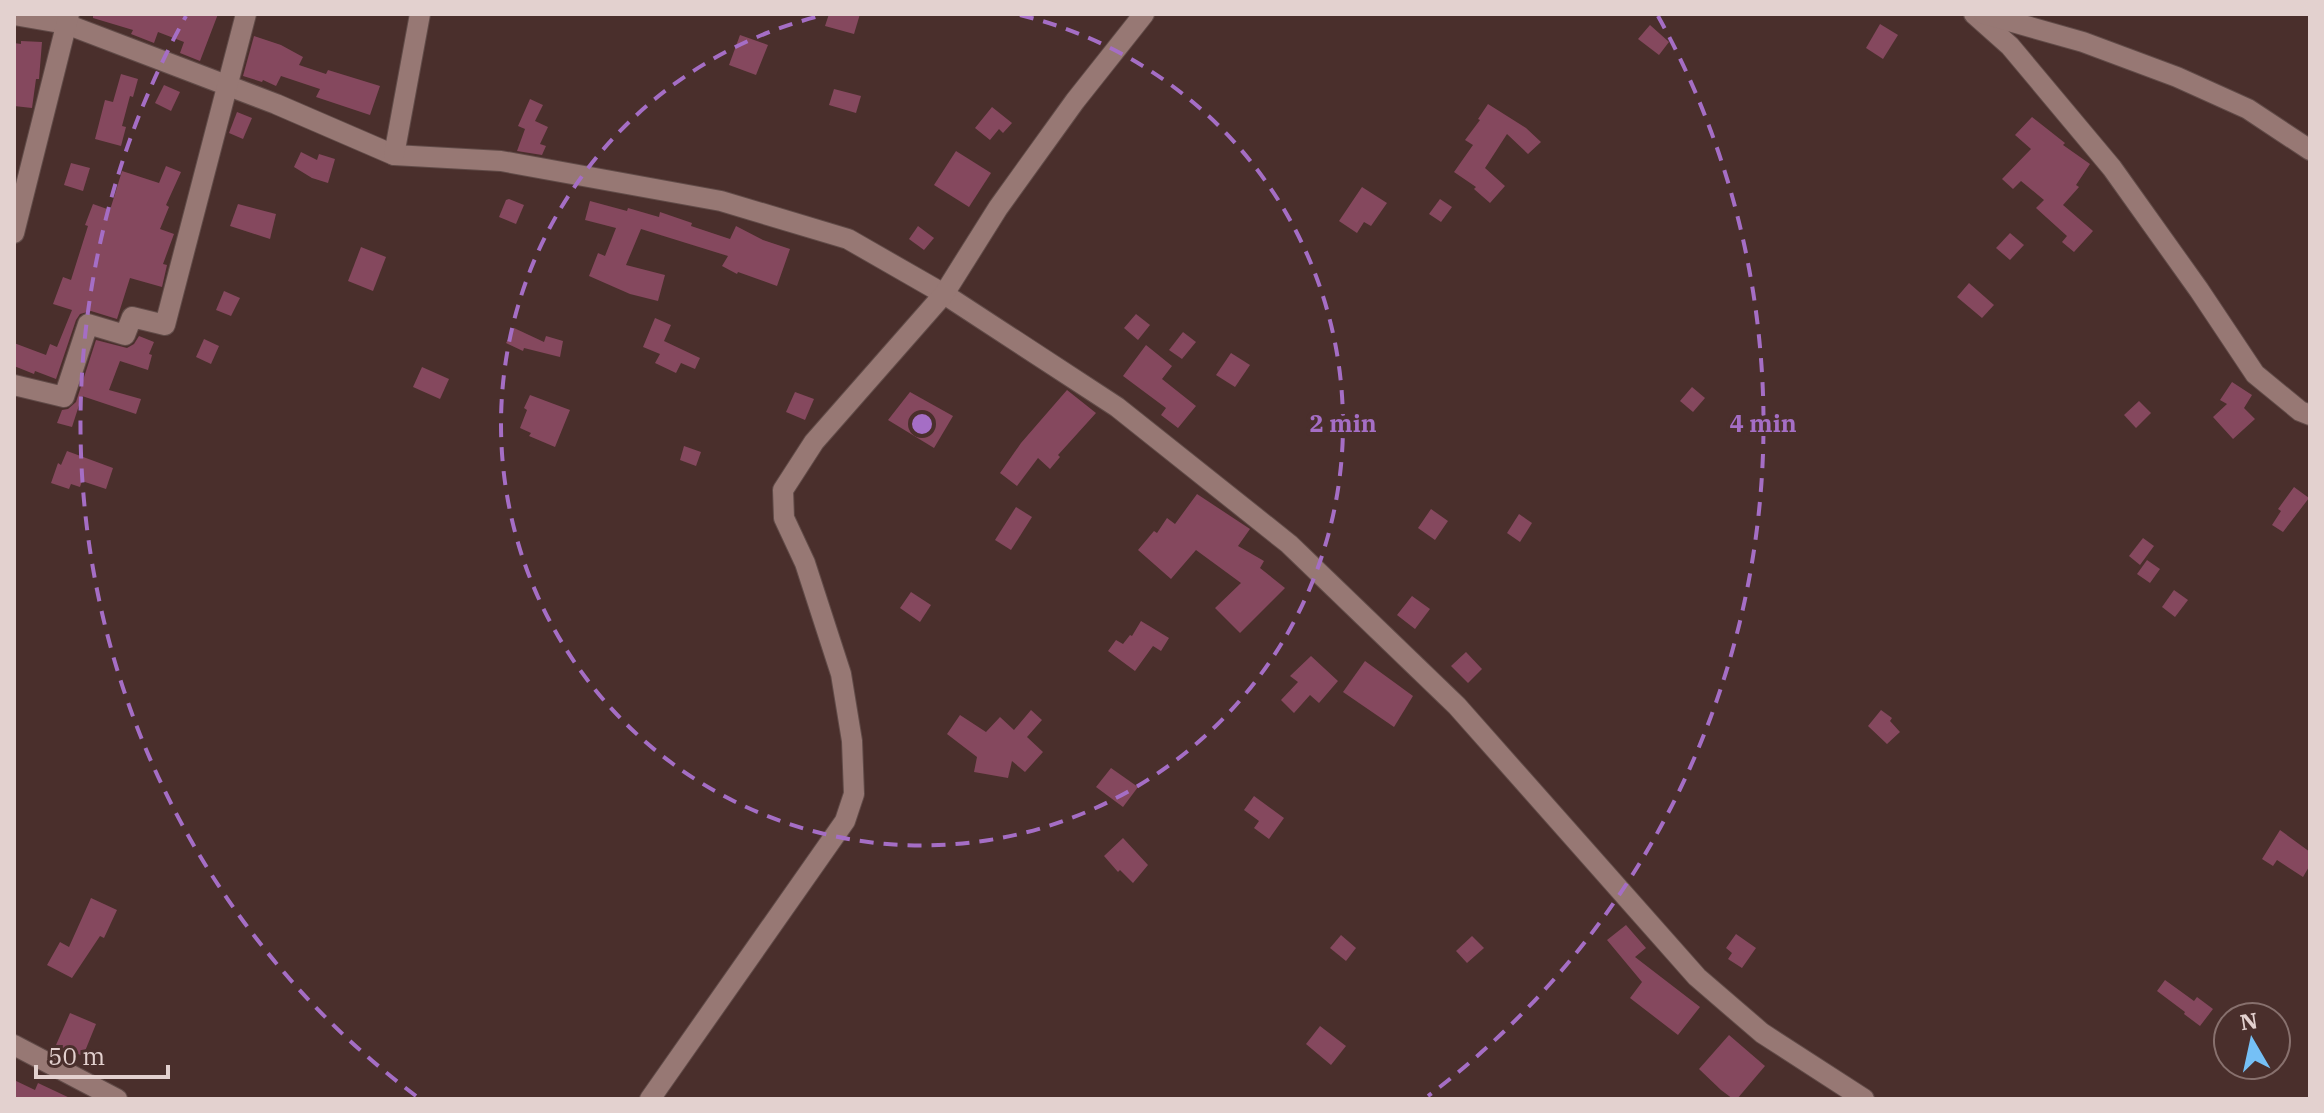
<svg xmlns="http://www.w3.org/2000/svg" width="2324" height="1113" viewBox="0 0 2324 1113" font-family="'IBM Plex Serif',serif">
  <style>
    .building { fill: #85485e }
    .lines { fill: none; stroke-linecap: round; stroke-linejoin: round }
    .minor-casing { stroke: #614b48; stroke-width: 22 }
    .minor { stroke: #977874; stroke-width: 20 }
    .ring { fill: none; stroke: #a56ec5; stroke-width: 4; stroke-dasharray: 14 10 }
    .centre { fill: #a56ec5; stroke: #4a2f2c; stroke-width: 4 }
    .ring-label { font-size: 24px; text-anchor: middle; font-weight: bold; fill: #a56ec5; stroke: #4a2f2c; stroke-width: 8; stroke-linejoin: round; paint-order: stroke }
  </style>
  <rect width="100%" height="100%" fill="#4a2f2c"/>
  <g class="building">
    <path d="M93,14H218L200,61L180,53L184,42L158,32L154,43L131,34L133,30L93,18Z"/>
    <path d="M829,14H860L854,34L825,26Z"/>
    <path d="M1880,24L1898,35L1883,59L1866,48Z"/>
    <path d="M1650,25L1669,42L1659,55L1638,39Z"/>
    <path d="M740,35L768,45L756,75L729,65Z"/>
    <path d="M254,36L281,45L303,57L299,65L326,74L328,70L380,86L370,115L316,97L320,89L281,76L276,86L263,80L262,82L243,76Z"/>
    <path d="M21,41L42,42L39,79H36L32,108L14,106V43L21,44Z"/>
    <path d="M121,74L138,79L133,97L130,96L122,126L126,127L121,146L95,139L105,100L113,102Z"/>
    <path d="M164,85L180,92L171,111L155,103Z"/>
    <path d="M834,89L861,96L856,113L829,105Z"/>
    <path d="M530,99L543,105L535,121L548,127L540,144L546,146L542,155L517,151L525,129L518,126Z"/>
    <path d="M1488,104L1526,128L1541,142L1528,154L1507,134L1485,168L1505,186L1490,203L1474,189L1476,187L1454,172L1473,145L1465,140L1480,120L1478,119Z"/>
    <path d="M992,107L1012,123L1003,133L999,129L990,140L975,128Z"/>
    <path d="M237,112L252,118L243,139L229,133Z"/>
    <path d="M2032,117L2065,143L2063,145L2090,164L2076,185L2079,187L2063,205L2093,231L2074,252L2062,242L2067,236L2036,208L2044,200L2021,181L2013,189L2002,179L2031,149L2015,135Z"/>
    <path d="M956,151L991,173L969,207L934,185Z"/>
    <path d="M301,152L317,160L319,154L335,159L328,183L312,178L294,167Z"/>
    <path d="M71,163L90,168L83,191L64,185Z"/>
    <path d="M166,166L181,172L166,205L169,207L160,229L174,234L163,264L167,265L162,287L130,278L117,319L91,311L80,314L76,320L56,379L35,371L34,374L14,366V343L46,355L50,344L57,347L72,310L53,304L63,277L71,280L88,226L85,225L93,204L110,210L122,171L159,183Z"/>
    <path d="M1362,187L1387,203L1371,226L1364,222L1357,233L1339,221Z"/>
    <path d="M509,199L524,205L516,224L499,217L506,200Z"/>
    <path d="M1440,199L1452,207L1441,222L1429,214Z"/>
    <path d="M590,201L627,211L628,208L659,217L660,212L692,223L691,226L730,239L736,226L763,240L790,249L777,286L738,272L737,274L722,266L728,256L641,229L626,265L665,275L658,301L630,294L589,276L598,253L605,256L616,228L585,220Z"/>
    <path d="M238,204L276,214L270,239L230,226Z"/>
    <path d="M918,226L934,238L924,250L909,239Z"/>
    <path d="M2010,233L2024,245L2010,260L1996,248Z"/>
    <path d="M361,247L386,257L373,291L348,281Z"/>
    <path d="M1969,283L1994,305L1982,318L1957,297Z"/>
    <path d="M224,291L240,298L231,316L216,310Z"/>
    <path d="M1136,314L1150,325L1138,340L1124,328Z"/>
    <path d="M655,318L671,325L664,341L700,358L695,369L681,363L676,373L655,363L660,354L643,347Z"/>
    <path d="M514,328L544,342L546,336L563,341L560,357L524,348L523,351L506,343Z"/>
    <path d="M1183,332L1196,342L1182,359L1169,350Z"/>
    <path d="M139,336L154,342L149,354L152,355L148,370L120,361L109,390L141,399L136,414L82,396L72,427L57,423L62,410L68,409L76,402L96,340L127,348L134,344Z"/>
    <path d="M204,339L219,346L211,364L196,357Z"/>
    <path d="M1146,345L1172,366L1162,379L1196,406L1178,428L1161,415L1166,408L1123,376Z"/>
    <path d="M1231,353L1250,365L1235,387L1216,375Z"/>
    <path d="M422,367L449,379L440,399L413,387Z"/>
    <path d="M2232,382L2252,395L2244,408L2255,419L2233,439L2213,417L2227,404L2220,400Z"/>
    <path d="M1692,387L1705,398L1693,412L1680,401Z"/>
    <path d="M1067,390L1096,413L1058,455L1060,457L1050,469L1038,458L1017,486L1000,473L1021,443Z"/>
    <path d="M795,392L814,399L805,420L786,412Z"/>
    <path d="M910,392L953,416L934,448L888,420Z"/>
    <path d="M530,395L570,410L555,447L529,436L531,433L520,428L527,410L524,408Z"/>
    <path d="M2139,401L2151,413L2136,428L2124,415Z"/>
    <path d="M684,446L701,452L696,466L680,460Z"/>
    <path d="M67,451L113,468L106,489L82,481L80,487L71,484L69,489L51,483L58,463L61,465Z"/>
    <path d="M2294,487L2309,498L2283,532L2272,525L2281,511L2278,509Z"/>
    <path d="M1197,494L1250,529L1238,546L1264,561L1260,568L1285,588L1240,633L1215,608L1241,583L1196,550L1171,579L1138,550L1154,531L1157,533L1167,518L1175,524Z"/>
    <path d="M1016,507L1032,517L1011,550L995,540Z"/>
    <path d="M1431,509L1448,521L1435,540L1418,528Z"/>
    <path d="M1519,514L1532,523L1520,542L1507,533Z"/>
    <path d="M2143,538L2154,546L2140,565L2129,556Z"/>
    <path d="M2147,560L2160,569L2150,583L2137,574Z"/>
    <path d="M2174,590L2188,600L2175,617L2162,607Z"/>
    <path d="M911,592L931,605L920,622L900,608Z"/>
    <path d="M1412,596L1430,609L1415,629L1397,615Z"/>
    <path d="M1141,621L1169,638L1161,651L1153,646L1135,671L1108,651L1116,640L1123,644L1130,635L1132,636Z"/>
    <path d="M1466,652L1482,669L1468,683L1451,666Z"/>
    <path d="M1311,656L1338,681L1319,703L1310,695L1294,713L1281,700L1298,682L1290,676Z"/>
    <path d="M1365,661L1413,696L1394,727L1343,692Z"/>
    <path d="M1031,710L1042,720L1027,737L1043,752L1025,772L1012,761L1008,778L974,772L977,757L947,734L960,715L986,732L1000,717L1014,730Z"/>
    <path d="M1881,710L1892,718L1890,721L1900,732L1887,744L1868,726Z"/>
    <path d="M1111,768L1138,787L1123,807L1096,787Z"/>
    <path d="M1254,796L1284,818L1269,839L1254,828L1259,821L1244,810Z"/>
    <path d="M2280,830L2310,852V865L2303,877L2277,860L2273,866L2262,859Z"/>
    <path d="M1123,838L1148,865L1133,883L1120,870L1118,872L1104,856Z"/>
    <path d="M91,898L117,910L104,938L100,936L72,978L47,965L60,942L69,947Z"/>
    <path d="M1626,925L1646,948L1635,957L1700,1007L1678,1035L1630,998L1642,982L1607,940Z"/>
    <path d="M1736,934L1756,948L1742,968L1728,959L1732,953L1726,948Z"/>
    <path d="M1341,935L1356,948L1346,961L1330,948Z"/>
    <path d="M1472,936L1484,948L1467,963L1456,951Z"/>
    <path d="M2165,980L2194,1001L2197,997L2213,1009L2200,1026L2184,1014L2185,1012L2157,991Z"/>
    <path d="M70,1013L96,1024L83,1056L56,1045Z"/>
    <path d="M1320,1026L1346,1046L1331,1065L1306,1044Z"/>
    <path d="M1729,1035L1765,1066L1737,1099H1733L1721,1090L1699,1069Z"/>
    <path d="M14,1080L35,1090L38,1083L72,1099H14Z"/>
  </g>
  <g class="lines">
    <g class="minor-casing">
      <g id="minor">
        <path d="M1974,14L2010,46L2112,168L2199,290L2255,374L2300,411L2310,415"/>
        <path d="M1984,14L2083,42L2177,77L2248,109L2310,150"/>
        <path d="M14,15L66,24L276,104L394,155L501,161L721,201L848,239L944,294L1117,407L1289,544L1457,706L1697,977L1762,1033L1864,1099"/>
        <path d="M394,155L420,14"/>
        <path d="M14,233L69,14"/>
        <path d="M14,385L64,397L88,324L125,335L132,317L165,325L246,14"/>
        <path d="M14,1045L117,1099"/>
        <path d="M650,1099L845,821L854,794L852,741L841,674L805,563L784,518L783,490L814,442L944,294L998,208L1075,101L1144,14"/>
      </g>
    </g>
    <use href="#minor" class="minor"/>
  </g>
  <g class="ring">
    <path d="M1020 15A421 421 0 1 1 824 15"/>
    <path d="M416 1096A841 841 0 0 1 186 16M1658 16A841 841 0 0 1 1428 1096"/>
  </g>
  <circle cx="922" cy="424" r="12" class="centre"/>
  <g class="ring-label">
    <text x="1343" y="432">2 min</text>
    <text x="1763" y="432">4 min</text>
  </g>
  <rect width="2324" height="1113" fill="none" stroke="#e3d1cf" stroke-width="32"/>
  <g transform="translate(2252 1041) rotate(351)"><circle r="38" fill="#4a2f2c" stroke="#87706d" stroke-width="2"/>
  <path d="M0-6L14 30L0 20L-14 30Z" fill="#75c0f6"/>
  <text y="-12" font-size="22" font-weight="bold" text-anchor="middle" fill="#e3d1cf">N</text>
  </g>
  <path d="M36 1065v12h132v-12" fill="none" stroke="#e3d1cf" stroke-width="4"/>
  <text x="48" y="1065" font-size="24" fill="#e3d1cf" stroke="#4a2f2c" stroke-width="6" paint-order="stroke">50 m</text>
</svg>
